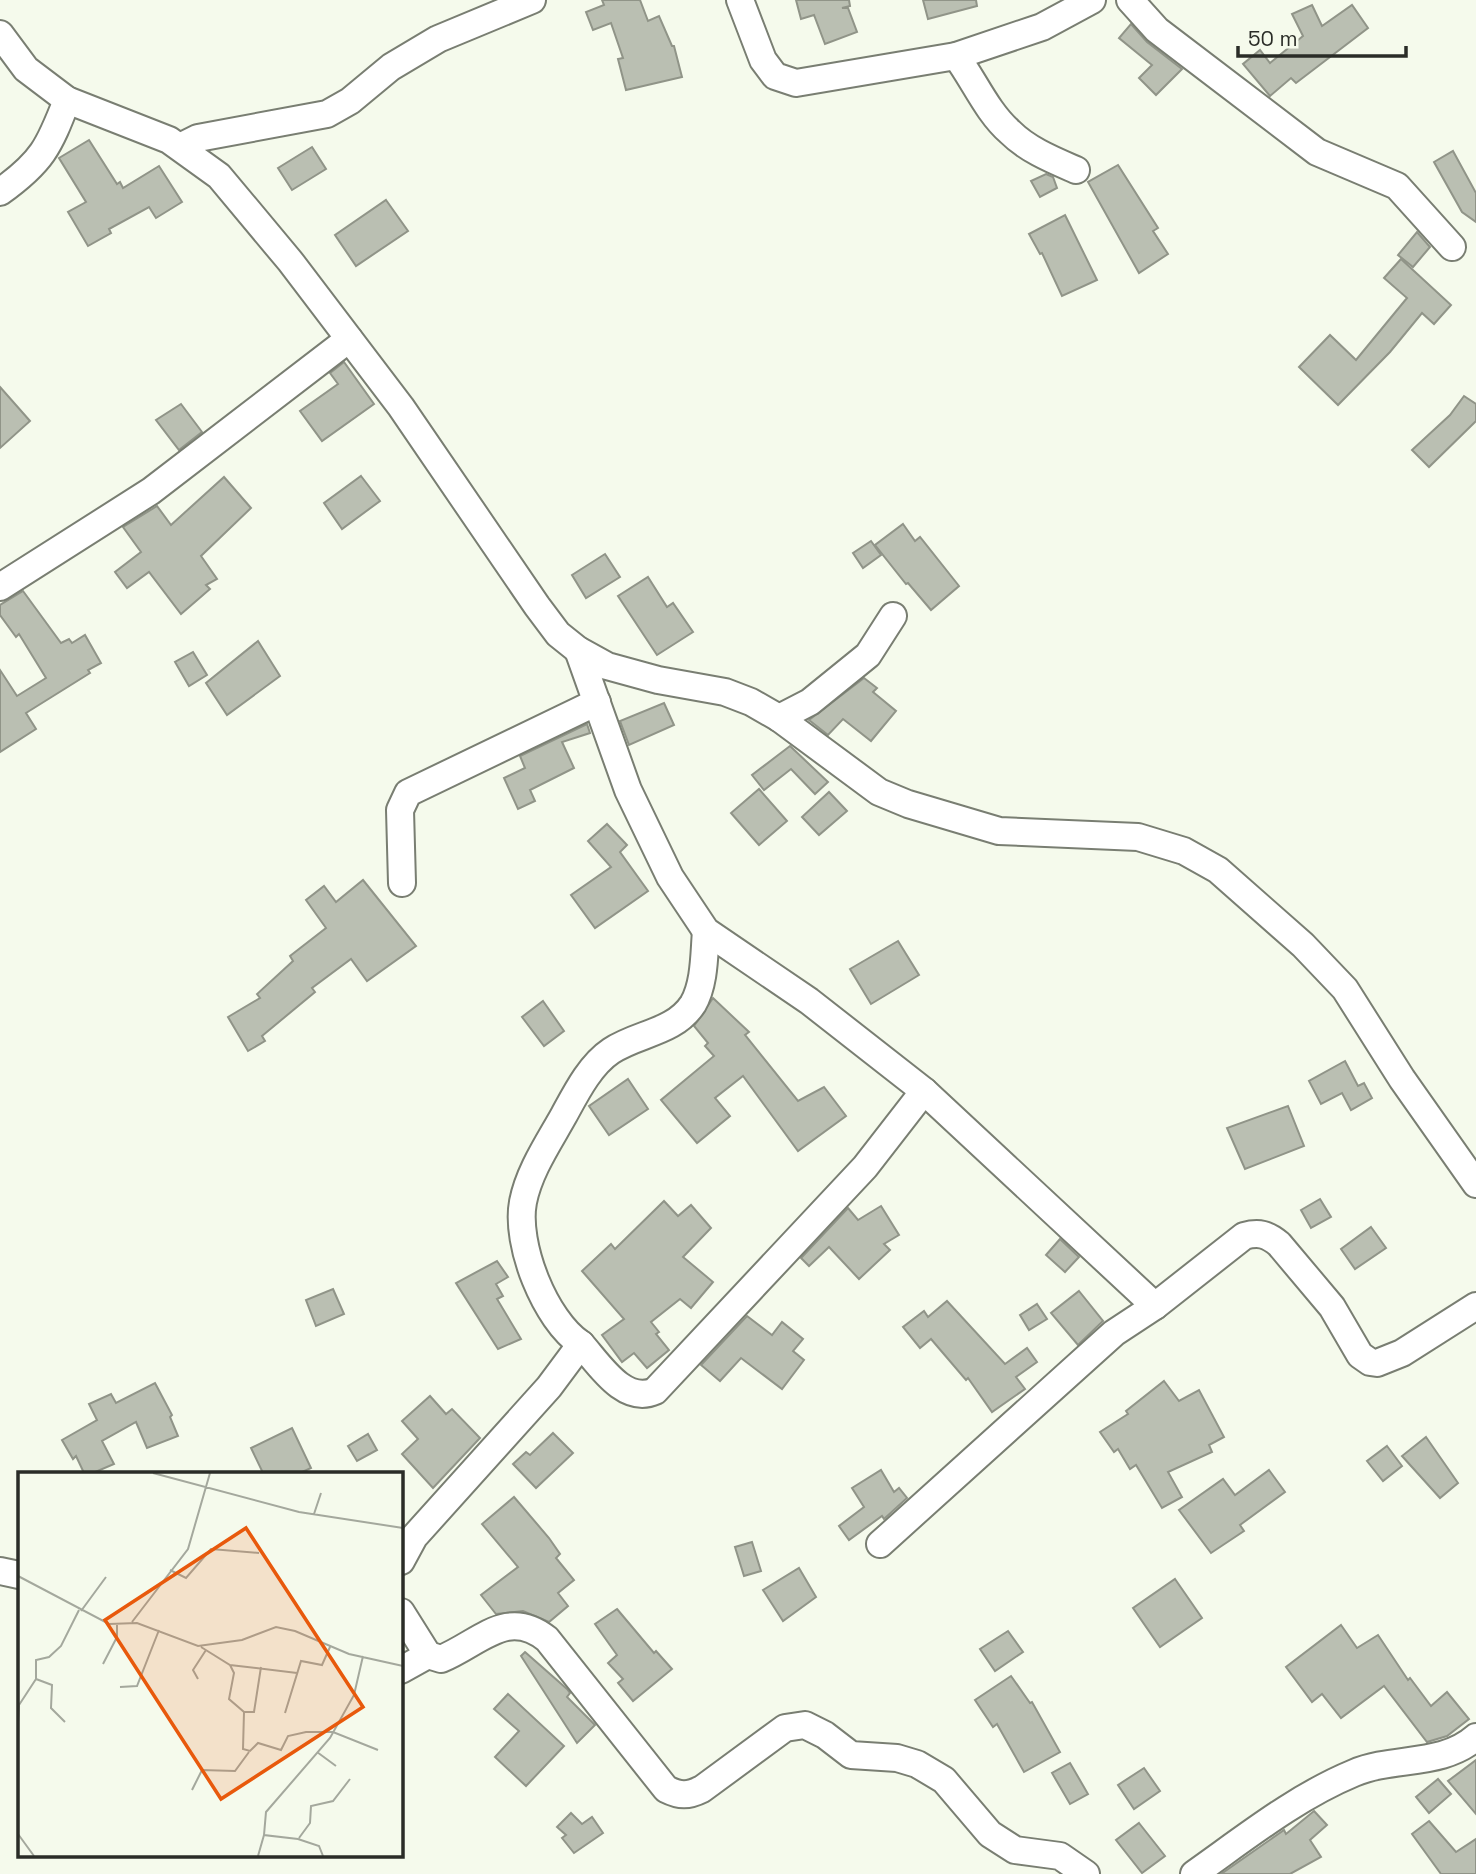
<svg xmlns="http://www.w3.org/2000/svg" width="1476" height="1874" viewBox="0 0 1476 1874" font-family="'Space Grotesk',sans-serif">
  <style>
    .building { fill: #babfb2; stroke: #909488; stroke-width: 2 }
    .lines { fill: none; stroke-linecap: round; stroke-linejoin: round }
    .minor-casing { stroke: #797e72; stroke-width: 30 }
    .minor { stroke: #fff; stroke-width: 26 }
    .inset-road { fill: none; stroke: #a4a89d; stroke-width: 2 }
    .view { fill: #e8590c; fill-opacity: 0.15; stroke: #e8590c; stroke-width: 3.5 }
    .inset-edge { fill: none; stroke: #2a2c27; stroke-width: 3.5 }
  </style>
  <rect width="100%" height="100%" fill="#f5faec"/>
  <g class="building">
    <path d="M602,0H640L648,21L659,16L672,46H674L682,77L626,90L618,59L623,58L611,23L593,30L586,12L604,5Z"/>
    <path d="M796,0H849L850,6L842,8H848L857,32L825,44L814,15L801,19Z"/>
    <path d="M923,0H976L977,6L928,19Z"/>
    <path d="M1312,5L1322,26L1352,5L1368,28L1296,83L1291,78L1270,96L1243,64L1260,50L1270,63L1303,36L1292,14Z"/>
    <path d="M1131,24L1147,42L1182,69L1156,95L1139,78L1152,65L1119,38Z"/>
    <path d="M89,140L117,184L120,182L123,188L159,166L182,202L156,218L149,207L109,229L111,233L88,246L68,212L86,202L59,158Z"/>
    <path d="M312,147L326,169L292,190L278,168Z"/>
    <path d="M1453,151L1476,193V222L1462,212L1434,162Z"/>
    <path d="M1118,165L1158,228L1153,231L1168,254L1139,273L1088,182Z"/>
    <path d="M1046,174L1053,177L1057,188L1040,197L1031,181Z"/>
    <path d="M386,200L408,231L356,266L335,235Z"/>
    <path d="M1065,215L1097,280L1062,296L1042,253L1040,254L1029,234Z"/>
    <path d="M1417,232L1430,247L1413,267L1398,255Z"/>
    <path d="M1401,259L1451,305L1434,324L1422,313L1390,352L1338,405L1299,367L1330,335L1356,360L1407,298L1384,278Z"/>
    <path d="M344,362L374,404L322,441L300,411L338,384L330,373Z"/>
    <path d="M0,387L30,421L0,448Z"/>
    <path d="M1464,396L1476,404V421L1429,467L1412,450L1450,415Z"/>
    <path d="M181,404L202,432L179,450L156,420Z"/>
    <path d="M361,476L380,501L342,529L324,503Z"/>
    <path d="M224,477L251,508L201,556L217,579L206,585L210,589L181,614L149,572L127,588L115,572L141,552L123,527L157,506L171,525Z"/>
    <path d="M903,524L915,541L920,537L959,586L931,610L908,583L906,584L875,545Z"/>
    <path d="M871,541L881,555L863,568L853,553Z"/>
    <path d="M605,554L620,577L586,598L572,575Z"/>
    <path d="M648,577L667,607L673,603L693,632L657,655L618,596Z"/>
    <path d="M23,591L61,643L69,639L72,643L85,635L101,663L88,670L90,673L26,713L36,729L0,752V670L17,696L46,678L19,634L16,637L0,615V605Z"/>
    <path d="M258,641L280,676L227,715L206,683Z"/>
    <path d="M193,652L207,675L189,686L175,662Z"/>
    <path d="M864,678L877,688L873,692L896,711L871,741L843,719L828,735L809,720Z"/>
    <path d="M664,703L674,725L629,745L620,721Z"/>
    <path d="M587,724L590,733L562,742L574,768L530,790L535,801L518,809L504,778L525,768L520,756Z"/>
    <path d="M790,746L828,782L815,794L791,769L764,790L752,775Z"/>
    <path d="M759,789L787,821L759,845L731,813Z"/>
    <path d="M829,792L847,811L819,835L802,817Z"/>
    <path d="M607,824L627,845L620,852L648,891L595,928L571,895L611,867L588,841Z"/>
    <path d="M363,880L416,946L367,981L351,959L312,988L315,992L262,1036L265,1041L248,1051L228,1017L260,998L257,994L293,961L290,956L326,928L306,900L324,886L336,902Z"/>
    <path d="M898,941L919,975L871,1004L850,969Z"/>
    <path d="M713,998L749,1032L745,1035L798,1101L824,1087L846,1116L798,1151L743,1076L715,1098L730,1116L697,1143L661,1100L714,1056L705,1046L708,1043L694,1026Z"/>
    <path d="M543,1001L564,1031L544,1046L522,1017Z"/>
    <path d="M1345,1061L1358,1086L1364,1083L1372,1098L1351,1110L1342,1093L1321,1104L1309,1081Z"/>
    <path d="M628,1079L648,1109L609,1135L589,1106Z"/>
    <path d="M1288,1106L1304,1146L1245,1169L1227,1128Z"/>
    <path d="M1320,1199L1331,1217L1311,1228L1301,1210Z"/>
    <path d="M664,1201L678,1216L691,1205L711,1228L683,1257L713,1282L691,1308L680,1299L651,1322L659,1332L656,1334L669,1350L647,1368L634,1353L622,1362L602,1335L624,1319L582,1271L611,1244L615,1249Z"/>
    <path d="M881,1206L899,1235L884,1244L890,1250L859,1279L829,1247L809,1266L801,1258L848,1208L858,1220Z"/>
    <path d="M1371,1227L1386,1248L1355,1269L1341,1249Z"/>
    <path d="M1060,1239L1079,1257L1065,1272L1046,1255Z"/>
    <path d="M497,1261L508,1277L496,1284L503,1296L497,1299L521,1339L498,1349L456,1283Z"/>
    <path d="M333,1289L344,1314L316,1326L306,1300Z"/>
    <path d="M1079,1291L1103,1321L1078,1345L1051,1313Z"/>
    <path d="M947,1301L1005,1364L1027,1348L1037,1362L1016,1377L1025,1389L992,1412L968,1378L966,1380L931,1339L920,1348L903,1327L924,1311L928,1317Z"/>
    <path d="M1037,1304L1047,1319L1029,1330L1020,1315Z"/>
    <path d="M747,1316L772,1335L782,1322L803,1339L793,1351L804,1360L782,1389L741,1358L720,1381L701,1365Z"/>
    <path d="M1164,1381L1179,1401L1199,1390L1224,1437L1209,1445L1212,1452L1168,1472L1182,1497L1162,1508L1136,1465L1130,1469L1118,1449L1114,1452L1100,1432L1128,1414L1126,1411Z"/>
    <path d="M155,1383L172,1415L170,1417L178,1436L147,1448L136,1422L102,1441L114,1464L93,1473H84L76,1456L73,1459L62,1440L97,1420L89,1404L111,1394L116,1403Z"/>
    <path d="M430,1396L446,1414L452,1409L480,1438L433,1488L402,1454L418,1439L402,1421Z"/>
    <path d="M292,1428L311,1468L300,1473H263L251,1448Z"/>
    <path d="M553,1433L573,1453L536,1488L513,1464L526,1452L530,1455Z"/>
    <path d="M368,1434L377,1450L357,1461L348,1446Z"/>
    <path d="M1426,1437L1458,1483L1440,1498L1402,1456Z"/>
    <path d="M1387,1446L1402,1466L1383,1481L1367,1461Z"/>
    <path d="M881,1470L894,1492L899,1488L907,1498L884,1519L882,1516L849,1540L839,1526L864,1507L852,1488Z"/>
    <path d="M1269,1470L1285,1492L1240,1525L1244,1531L1211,1553L1179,1510L1223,1479L1235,1495Z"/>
    <path d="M514,1497L549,1538L560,1554L556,1558L574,1580L558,1593L568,1606L549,1622L523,1611L496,1614L481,1595L518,1567L482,1524Z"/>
    <path d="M752,1542L761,1571L744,1576L735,1547Z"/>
    <path d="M799,1568L816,1597L783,1621L763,1590Z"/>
    <path d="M1175,1579L1202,1618L1160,1647L1133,1608Z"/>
    <path d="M617,1609L654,1653L656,1651L672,1669L633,1701L618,1683L623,1679L608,1663L617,1655L595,1624Z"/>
    <path d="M1341,1625L1357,1648L1378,1635L1408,1680L1410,1678L1431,1706L1447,1692L1469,1719L1447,1736L1427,1742L1384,1686L1341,1718L1322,1694L1312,1702L1286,1667Z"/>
    <path d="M1008,1631L1023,1652L995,1671L980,1649Z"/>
    <path d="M525,1652L567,1689L570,1693L567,1697L595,1725L577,1743L521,1656Z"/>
    <path d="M1011,1676L1030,1703L1032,1702L1060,1752L1024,1772L997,1724L993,1727L975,1700Z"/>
    <path d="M508,1694L564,1746L526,1786L495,1757L519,1731L494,1709Z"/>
    <path d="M1476,1760V1814L1448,1781Z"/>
    <path d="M1070,1763L1088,1794L1070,1804L1052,1773Z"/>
    <path d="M1144,1768L1160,1791L1134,1809L1118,1785Z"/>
    <path d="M1438,1779L1451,1794L1429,1813L1416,1797Z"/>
    <path d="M1314,1811L1327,1825L1310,1840L1321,1857L1290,1874H1221L1284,1830L1286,1834Z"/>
    <path d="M571,1813L582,1824L592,1817L603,1833L574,1853L562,1838L566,1835L557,1827Z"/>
    <path d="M1429,1821L1456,1852L1476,1839V1874H1441L1412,1834Z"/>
    <path d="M1139,1823L1165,1856L1142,1873L1116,1840Z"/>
  </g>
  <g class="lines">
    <g class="minor-casing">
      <g id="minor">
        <path d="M740,0L763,60L775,76L796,83L956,56L1042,27L1092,0"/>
        <path d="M1130,0L1157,30L1317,152L1397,186L1452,247"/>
        <path d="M0,34L26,69L67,100L169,140L219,176L290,261L401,407L537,606L558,634L578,650L607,666L658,680L725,692L751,702L779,718L879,792L908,804L999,831L1138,837L1184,851L1218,870L1303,945L1345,989L1402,1079L1476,1184"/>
        <path d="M956,56C974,80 987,112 1010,132C1028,150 1053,160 1076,170"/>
        <path d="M180,147L198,138L327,114L350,101L391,67L438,39L532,0"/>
        <path d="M0,192C42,162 49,147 67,100"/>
        <path d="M0,587L151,491L349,339"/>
        <path d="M578,650L628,790L670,877L706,931L809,1001L924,1091L1155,1306"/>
        <path d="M779,718L810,702L868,655L893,616"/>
        <path d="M402,883L400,810L408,793L597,702"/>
        <path d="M581,1344C599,1364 624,1405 655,1391L865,1167L924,1091"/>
        <path d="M880,1544L1114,1333L1155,1306L1244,1236C1259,1232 1267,1234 1279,1244L1332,1307L1360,1355L1370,1362L1377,1363L1402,1353L1476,1306"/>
        <path d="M401,1561L414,1537L549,1387L581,1344C545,1320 515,1244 523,1202C529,1171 549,1142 564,1115C576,1093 590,1065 611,1051C638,1033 674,1033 693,1004C705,983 704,954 706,931"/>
        <path d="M0,1571L19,1575"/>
        <path d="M401,1612L428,1655L441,1659C480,1643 507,1607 547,1639L666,1789C680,1796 688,1796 702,1789L785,1728L805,1725L825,1735L851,1755L897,1758L917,1764L944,1780L990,1834L1015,1850L1060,1856L1086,1874"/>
        <path d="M401,1670L428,1655"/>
        <path d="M1194,1874C1245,1838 1296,1797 1354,1773C1394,1756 1442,1767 1476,1737"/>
      </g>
    </g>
    <use href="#minor" class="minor"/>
  </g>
  <g transform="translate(18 1472)">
    <rect width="385" height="385" fill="#f5faec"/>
    <path class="inset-road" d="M135,1L281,40L385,56M296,42L303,21M152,98L168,106L193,77L241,81M0,104L91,152L119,151L180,174L224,168L258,155L277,159L331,182L385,194M63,139L88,105M114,150L170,77L192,1M183,175L212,193L279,201M85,192L99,165V153M212,193L216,201L211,227L226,240L225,277L232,279L240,271L263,278L270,264L288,260H315L360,278M18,207L34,213L33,236L47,250M180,207L175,198L188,178M102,215L119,214L141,158M226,240H236L243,195M267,241L283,189L304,193L312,175M0,250L1,233L18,207V188L31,185L43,174L61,138M299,280L318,294M174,318L184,298L217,299L231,280M0,362L16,384M281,366L292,351L293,334L315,329L332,307M240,384L246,363M305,384L301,374L280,367L246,363L248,340L312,266L336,223L345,184"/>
    <path class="view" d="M228,56L345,235L203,327L87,148Z"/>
    <rect width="385" height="385" class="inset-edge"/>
  </g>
  <path d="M1238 46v10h168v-10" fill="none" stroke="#2a2c27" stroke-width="3.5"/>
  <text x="1248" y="46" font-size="21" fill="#2a2c27" stroke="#f5faec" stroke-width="5" paint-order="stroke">50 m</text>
</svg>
